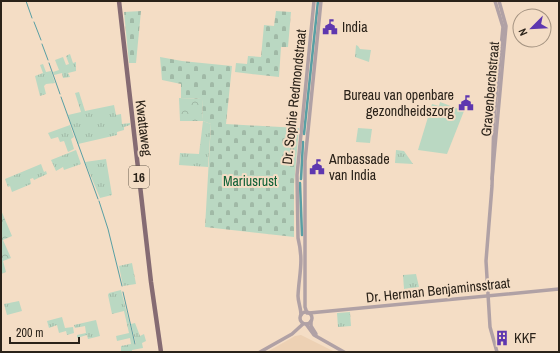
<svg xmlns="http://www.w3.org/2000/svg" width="560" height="353" viewBox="0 0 560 353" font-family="'Archivo Narrow',sans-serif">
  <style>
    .built { fill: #edd1b4 }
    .grass { fill: url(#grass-tufts) }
    .forest { fill: url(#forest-crowns) }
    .cemetery { fill: url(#cemetery-stones) }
    .park { fill: #bad8c2 }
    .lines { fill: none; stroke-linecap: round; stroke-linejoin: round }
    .stream { stroke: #589fa4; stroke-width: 1 }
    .canal { stroke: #589fa4; stroke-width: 2.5 }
    .minor { stroke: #b0a1a5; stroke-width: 3.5 }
    .major { stroke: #856b73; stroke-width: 4.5 }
    .labels { text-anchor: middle; stroke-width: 4; stroke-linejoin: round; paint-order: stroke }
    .shield { fill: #f4ddc5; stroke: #675a4d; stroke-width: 1 }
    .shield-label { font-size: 13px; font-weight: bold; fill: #2a2219 }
    .poi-label { font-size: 14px; fill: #2a2219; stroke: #f4ddc5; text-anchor: start }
    .street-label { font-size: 14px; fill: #2a2219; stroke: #f4ddc5 }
    .park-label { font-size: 14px; fill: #106136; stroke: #f4ddc5 }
  </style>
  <defs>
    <pattern id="grass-tufts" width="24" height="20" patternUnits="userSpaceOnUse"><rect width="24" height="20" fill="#bad8c2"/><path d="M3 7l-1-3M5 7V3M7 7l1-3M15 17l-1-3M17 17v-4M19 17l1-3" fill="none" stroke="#a0b9a6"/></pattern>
    <pattern id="forest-crowns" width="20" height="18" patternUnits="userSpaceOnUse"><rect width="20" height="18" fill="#bad8c2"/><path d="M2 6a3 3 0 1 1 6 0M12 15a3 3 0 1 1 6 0" fill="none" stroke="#a0b9a6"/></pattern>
    <pattern id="cemetery-stones" width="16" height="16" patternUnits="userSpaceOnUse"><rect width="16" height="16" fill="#bad8c2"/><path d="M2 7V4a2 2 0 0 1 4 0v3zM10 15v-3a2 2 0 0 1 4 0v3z" fill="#a0b9a6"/></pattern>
  </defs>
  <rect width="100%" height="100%" fill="#f4ddc5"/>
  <path class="built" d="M301,335L335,352H267L295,336Z"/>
  <g class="grass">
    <path d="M356,45L358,46L360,49L371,50L369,62L355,57Z"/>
    <path d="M70,54L73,63L76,62V71L68,73L70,77L63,78L62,73L54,75L53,72L59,70L55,60L63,57L66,65L69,64L66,56Z"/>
    <path d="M43,64L46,72L51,71L55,83L46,84L44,86L46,94L40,96L35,76L43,73L40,65Z"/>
    <path d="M79,92L85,111L114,105L116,115L121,114L122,124L130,123V125L124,127V130L117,132V135L78,144L68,115L81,112L75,93Z"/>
    <path d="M203,121L211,124L208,167L179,165L180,153L199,154Z"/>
    <path d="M70,125L74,137L71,139L74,149L68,152L64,141L60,142L58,137L51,139L48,133Z"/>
    <path d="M358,128L372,129L370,143L356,142Z"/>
    <path d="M76,150L81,164L64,170L63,167L56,171L51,160Z"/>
    <path d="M396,150L404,151L413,164L395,163Z"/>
    <path d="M106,159L112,195L100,198L85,162Z"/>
    <path d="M41,164L44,172L46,171L47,174L34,180L33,178L30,179L31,184L12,192L10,186L8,187L5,179Z"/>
    <path d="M132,263L136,284L123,286L119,266Z"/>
    <path d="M416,274L419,287L404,289L403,275Z"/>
    <path d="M121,290L135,345L136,344L131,324L135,323L140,336L144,334L146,341L142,343L143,348L132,350V352H121V346L131,344L130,338L117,341L116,336L129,333L124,311L112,314L108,295L109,293Z"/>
    <path d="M19,301L22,311L7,315L4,304Z"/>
    <path d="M350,312L351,326L338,327L337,313Z"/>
    <path d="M62,317L65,328L73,327L74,333L67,335L66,331L59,333L57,325L49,328L47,321Z"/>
    <path d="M96,320L100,336L88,339L87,335L77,338V335L86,333L85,326L75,328L74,325Z"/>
  </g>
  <g class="forest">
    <path d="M179,98L202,99L203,121H180Z"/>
    <path d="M1,210L12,236L3,240L11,258L3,261L6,272L1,274Z"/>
  </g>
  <g class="cemetery">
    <path d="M141,11L136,63H129L124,12Z"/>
    <path d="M276,11L291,12L288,47H281L279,77L235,72L236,63L247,64L248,56L261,57L264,25L274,26Z"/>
    <path d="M160,57L182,61L232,66L226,124L299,128L294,185V237L205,227L211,124L203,121L202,99L181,98V84L162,80Z"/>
  </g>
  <path class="park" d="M440,102L464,111L447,154L418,150L432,104L439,106Z"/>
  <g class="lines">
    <g class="stream">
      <path d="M26,1L32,18"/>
      <path d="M34,22L41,40"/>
      <path d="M42,44L48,60"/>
      <path d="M49,63L60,94"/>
      <path d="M61,97L98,199"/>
      <path d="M99,201L108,229L122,286"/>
      <path d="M123,292L135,344"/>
    </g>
    <g class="canal">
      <path d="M304,134L318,1"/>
      <path d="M301,179L303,142"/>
      <path d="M300,183L302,235"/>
    </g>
    <g class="minor">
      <path d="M495,1L503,27L494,119L492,186L486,261L490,327L497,352"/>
      <path d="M492,179L506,26L499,1"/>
      <circle cx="306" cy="318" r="6"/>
      <path d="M307,313L305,307V161L321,1"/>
      <path d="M309,313L559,289"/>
      <path d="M301,315C301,308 298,302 298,296C299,274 304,262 298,238L297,175L314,1"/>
      <path d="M311,321V326L316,334"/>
      <path d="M306,324L314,335L344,352"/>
      <path d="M260,352L292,334L303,324"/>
    </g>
    <path class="major" d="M119,1L151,282L161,352"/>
  </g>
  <defs>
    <g id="civic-bare" transform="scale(1.2)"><path d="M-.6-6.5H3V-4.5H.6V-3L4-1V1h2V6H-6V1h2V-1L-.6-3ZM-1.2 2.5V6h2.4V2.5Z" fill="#5e37af" stroke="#f4ddc5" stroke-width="2.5" paint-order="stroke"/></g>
    <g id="building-bare" transform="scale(1.2)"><path d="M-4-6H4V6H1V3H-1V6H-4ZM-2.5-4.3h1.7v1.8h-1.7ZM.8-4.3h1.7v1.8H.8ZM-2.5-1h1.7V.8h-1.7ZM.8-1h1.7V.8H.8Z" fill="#5e37af" stroke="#f4ddc5" stroke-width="2.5" paint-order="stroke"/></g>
  </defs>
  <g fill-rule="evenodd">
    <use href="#civic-bare" x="330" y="27"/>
    <use href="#civic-bare" x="466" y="103"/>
    <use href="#civic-bare" x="317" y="167"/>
    <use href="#building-bare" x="502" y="338"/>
  </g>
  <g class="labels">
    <rect class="shield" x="129" y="166" width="20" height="22" rx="3"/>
    <g class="shield-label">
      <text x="139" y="182">16</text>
    </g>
    <g class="poi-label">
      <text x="342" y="32">India</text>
      <text x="454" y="100" text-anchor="end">Bureau van openbare<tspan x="454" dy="16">gezondheidszorg</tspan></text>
      <text x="329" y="164">Ambassade<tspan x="329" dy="16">van India</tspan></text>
      <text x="514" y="343">KKF</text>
    </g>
    <g class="street-label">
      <text transform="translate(490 89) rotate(-85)" y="5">Gravenberchstraat</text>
      <text transform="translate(294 97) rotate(-84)" y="5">Dr. Sophie Redmondstraat</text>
      <text transform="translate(144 128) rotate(83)" y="5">Kwattaweg</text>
      <text transform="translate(438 290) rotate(-6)" y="5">Dr. Herman Benjaminsstraat</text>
    </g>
    <g class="park-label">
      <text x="250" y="186">Mariusrust</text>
    </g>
  </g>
  <rect width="560" height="353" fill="none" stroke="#2a2219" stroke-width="4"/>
  <g transform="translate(532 28) rotate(246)"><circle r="19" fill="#f4ddc5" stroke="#a39280"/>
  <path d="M0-3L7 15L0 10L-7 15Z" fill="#5e37af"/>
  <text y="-6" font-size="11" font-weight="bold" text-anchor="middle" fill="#2a2219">N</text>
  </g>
  <path d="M10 337v6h69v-6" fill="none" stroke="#2a2219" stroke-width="2"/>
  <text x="16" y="337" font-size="12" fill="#2a2219" stroke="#f4ddc5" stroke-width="3" paint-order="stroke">200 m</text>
</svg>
